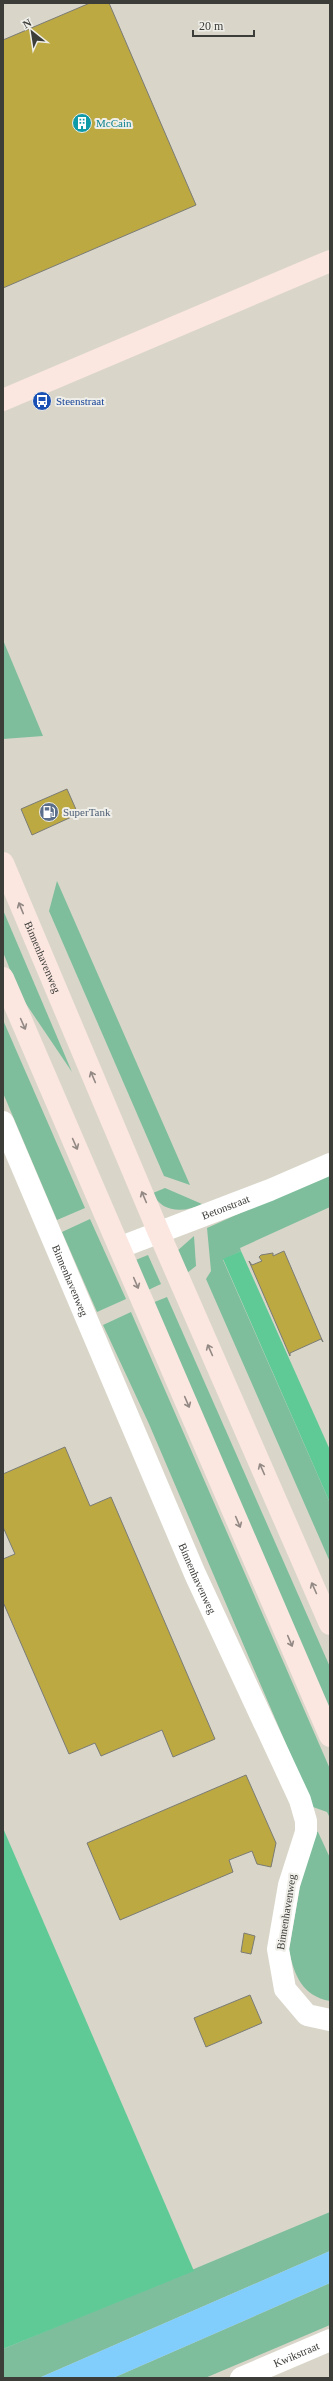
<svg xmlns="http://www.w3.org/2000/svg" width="333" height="2381" viewBox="0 0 333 2381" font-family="Georgia,serif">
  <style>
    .built { fill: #d9d6c9 }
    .green { fill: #7ebe9d }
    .forest { fill: #60ca97 }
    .water { fill: #81cdfb }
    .building { fill: #bda942; stroke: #7b7b75 }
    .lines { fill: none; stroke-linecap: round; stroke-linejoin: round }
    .street { stroke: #fff; stroke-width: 22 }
    .secondary { stroke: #fbe6e0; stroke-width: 22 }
    .oneway { stroke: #928884 }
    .labels { text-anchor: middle; stroke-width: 4; stroke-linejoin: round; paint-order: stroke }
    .culture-label { font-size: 11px; fill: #0d838f; stroke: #efeee8; text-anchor: start }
    .transit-label { font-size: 11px; fill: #164399; stroke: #efeee8; text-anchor: start }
    .service-label { font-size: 11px; fill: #4e5e75; stroke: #efeee8; text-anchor: start }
    .street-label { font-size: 11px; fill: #3c3c39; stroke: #efeee8 }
  </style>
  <rect width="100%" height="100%" fill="#e2e1db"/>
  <rect class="built" x="3" y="3" width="327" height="2375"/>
  <g class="green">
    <path d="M3,640L43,736L3,739Z"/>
    <path d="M57,881L190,1185L164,1176L49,911Z"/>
    <path d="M3,910L72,1072L20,995L3,952Z"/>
    <path d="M3,1020L85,1208L57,1220L3,1093Z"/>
    <path d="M330,1173V1207L240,1248L241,1251L223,1260L330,1503V1562L206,1279L211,1271L207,1228Z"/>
    <path d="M165,1188L202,1204C184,1213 161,1213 153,1193Z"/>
    <path d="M90,1219L126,1299L97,1312L62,1232Z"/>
    <path d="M194,1236L196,1266L187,1273L177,1251Z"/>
    <path d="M148,1255L161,1284L146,1291L133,1261Z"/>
    <path d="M167,1297L330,1667V1714L152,1303Z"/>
    <path d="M131,1312L330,1769V1818L327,1812L313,1807L149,1424L103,1325Z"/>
    <path d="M310,1828L318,1832L330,1858V2001C302,1996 294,1975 289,1950Z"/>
    <path d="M330,2212V2251L39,2378H3V2349Z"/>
    <path d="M330,2283V2325L205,2378H113Z"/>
  </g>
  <g class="forest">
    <path d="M241,1251L330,1450V1503L223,1259Z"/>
    <path d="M3,1828L194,2271L3,2349Z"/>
  </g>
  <path class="water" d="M330,2251V2283L113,2378H39Z"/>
  <g class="building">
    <path d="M90,3H109L196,205L3,288V40Z"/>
    <path d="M67,789L78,814L32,835L21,809Z"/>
    <path d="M284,1251L323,1342L321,1339L290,1353V1356L249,1261L252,1265L262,1261L259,1257L261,1255L273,1253V1256Z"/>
    <path d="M65,1447L90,1506L111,1497L215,1739L173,1757L162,1730L101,1756L95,1743L69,1754L3,1602V1559L15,1554L3,1527V1474Z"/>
    <path d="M246,1775L276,1843L271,1867L257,1864L252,1851L229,1860L233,1872L120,1920L87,1843Z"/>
    <path d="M244,1933L255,1936L251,1954L241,1952Z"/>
    <path d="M250,1995L262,2023L206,2047L194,2018Z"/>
  </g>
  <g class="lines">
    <g class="street">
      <path id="s1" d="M3,1122L195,1574L300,1800L306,1821V1832L289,1885L278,1949L285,1989L307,2015L330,2020"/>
      <path id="s2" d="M121,1247L270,1190L330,1164"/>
      <path id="s3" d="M241,2378L330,2340"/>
    </g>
    <g class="secondary">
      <path d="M3,400L330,261"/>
      <path id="s4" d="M3,863L159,1233L330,1624"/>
      <path d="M3,978L330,1736"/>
    </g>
  </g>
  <defs><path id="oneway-shaft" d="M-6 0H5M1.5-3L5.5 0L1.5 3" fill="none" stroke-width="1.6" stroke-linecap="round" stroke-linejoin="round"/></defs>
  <g class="oneway">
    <use href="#oneway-shaft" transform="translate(21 908) rotate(-112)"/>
    <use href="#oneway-shaft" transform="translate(23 1024) rotate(66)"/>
    <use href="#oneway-shaft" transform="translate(93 1077) rotate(-113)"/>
    <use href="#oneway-shaft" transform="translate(75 1144) rotate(66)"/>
    <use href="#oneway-shaft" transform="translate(144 1197) rotate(-113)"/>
    <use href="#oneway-shaft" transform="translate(136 1283) rotate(67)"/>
    <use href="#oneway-shaft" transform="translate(210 1350) rotate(-114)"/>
    <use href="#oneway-shaft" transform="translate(187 1402) rotate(67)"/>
    <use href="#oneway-shaft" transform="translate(262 1469) rotate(-114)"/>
    <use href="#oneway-shaft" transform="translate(238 1522) rotate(67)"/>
    <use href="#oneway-shaft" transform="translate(314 1588) rotate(-114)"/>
    <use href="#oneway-shaft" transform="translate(290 1641) rotate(67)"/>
  </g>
  <defs>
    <g id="building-disc" transform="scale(1)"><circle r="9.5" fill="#0f9aa8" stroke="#efeee8"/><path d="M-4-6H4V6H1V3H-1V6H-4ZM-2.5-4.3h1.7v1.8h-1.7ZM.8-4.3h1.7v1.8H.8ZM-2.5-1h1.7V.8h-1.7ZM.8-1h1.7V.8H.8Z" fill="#fff"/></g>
    <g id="bus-disc" transform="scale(1)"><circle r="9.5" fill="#1a4fb4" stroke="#efeee8"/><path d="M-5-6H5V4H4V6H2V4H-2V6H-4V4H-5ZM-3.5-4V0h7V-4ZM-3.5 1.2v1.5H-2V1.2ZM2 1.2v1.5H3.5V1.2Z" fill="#fff"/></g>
    <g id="fuel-disc" transform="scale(1)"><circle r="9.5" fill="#5c6f8a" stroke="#efeee8"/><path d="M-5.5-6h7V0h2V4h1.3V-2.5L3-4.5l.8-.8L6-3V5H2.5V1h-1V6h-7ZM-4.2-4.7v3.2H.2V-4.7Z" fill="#fff"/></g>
  </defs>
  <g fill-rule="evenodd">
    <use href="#building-disc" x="82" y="123"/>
    <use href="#bus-disc" x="42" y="401"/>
    <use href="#fuel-disc" x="49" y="812"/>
  </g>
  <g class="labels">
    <g class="culture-label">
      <text x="96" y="127">McCain</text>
    </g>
    <g class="transit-label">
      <text x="56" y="405">Steenstraat</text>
    </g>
    <g class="service-label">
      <text x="63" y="816">SuperTank</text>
    </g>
    <g class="street-label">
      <text dy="4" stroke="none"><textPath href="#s4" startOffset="102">Binnenhavenweg</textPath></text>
      <text dy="4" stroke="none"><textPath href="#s2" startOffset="112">Betonstraat</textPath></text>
      <text dy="4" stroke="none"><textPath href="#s1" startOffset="172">Binnenhavenweg</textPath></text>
      <text dy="4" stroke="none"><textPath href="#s1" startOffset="496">Binnenhavenweg</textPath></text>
      <text transform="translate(286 1912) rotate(-81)" y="4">Binnenhavenweg</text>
      <text dy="4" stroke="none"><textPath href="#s3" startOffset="60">Kwikstraat</textPath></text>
    </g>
  </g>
  <rect width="333" height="2381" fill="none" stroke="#3c3c39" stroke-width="8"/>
  <g transform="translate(32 32) rotate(330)" stroke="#efeee8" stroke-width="3" paint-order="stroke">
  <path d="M0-3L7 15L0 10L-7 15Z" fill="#3c3c39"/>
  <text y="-6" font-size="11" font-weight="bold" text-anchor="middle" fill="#3c3c39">N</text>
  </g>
  <path d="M193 30v6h61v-6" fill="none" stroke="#3c3c39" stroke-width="2"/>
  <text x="199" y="30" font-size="12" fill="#3c3c39" stroke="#efeee8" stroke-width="3" paint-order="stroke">20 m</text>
</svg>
